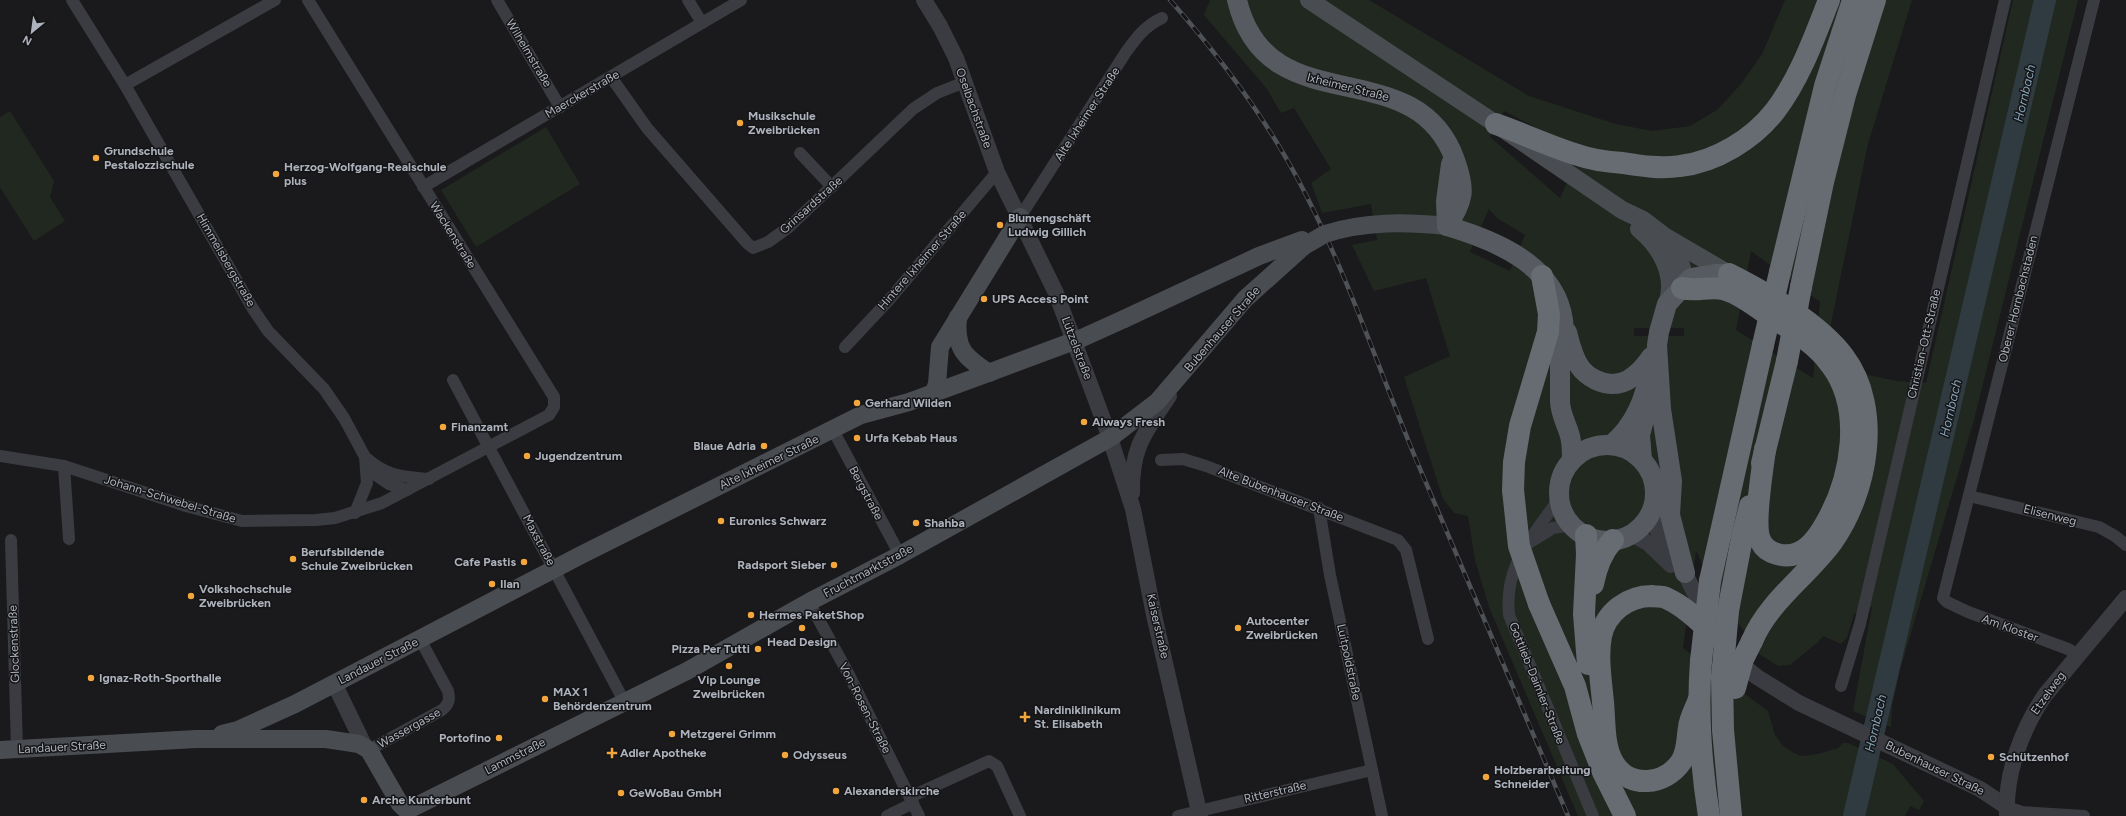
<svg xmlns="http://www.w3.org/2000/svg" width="2126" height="816" viewBox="0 0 2126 816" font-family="Figtree,sans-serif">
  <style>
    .green { fill: #202820; fill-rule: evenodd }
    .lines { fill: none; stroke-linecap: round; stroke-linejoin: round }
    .river { stroke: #303a41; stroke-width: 22 }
    .minor { stroke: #3b3c41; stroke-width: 12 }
    .tertiary { stroke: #3b3c41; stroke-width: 16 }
    .secondary { stroke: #494c51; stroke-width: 18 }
    .primary { stroke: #575a60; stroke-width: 20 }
    .motorway { stroke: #676b72; stroke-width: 22 }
    .rail-casing { stroke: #4e5156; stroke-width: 4.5 }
    .rail { stroke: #151517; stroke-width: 3; stroke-dasharray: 9; stroke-linecap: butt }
    .secondary-bridge { stroke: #494c51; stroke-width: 18 }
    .motorway-bridge { stroke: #676b72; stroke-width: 22 }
    .poi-dot { fill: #f2a63c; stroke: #151517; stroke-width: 1.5 }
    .labels { text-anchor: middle; stroke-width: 3; stroke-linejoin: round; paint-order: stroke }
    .street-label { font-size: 12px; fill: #adb2bc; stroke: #151517 }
    .poi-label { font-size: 12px; font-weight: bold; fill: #adb2bc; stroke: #151517; text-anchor: start }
    .water-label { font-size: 13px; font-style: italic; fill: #84a3b6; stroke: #151517 }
  </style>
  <rect width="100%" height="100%" fill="#1a1a1c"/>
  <g class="green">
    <path d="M1210,0H1369L1529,96L1616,124L1652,131L1690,126L1717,110L1741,84L1762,54L1785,0H1912L1868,144L1830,328L1863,374L1897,381L1926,383L2013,0H2078L1974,420L1900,670L1892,706L1891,727L1853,711L1872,607L1854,614L1847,638L1841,644L1823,636L1818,642L1790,665L1778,666L1756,652L1752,641L1728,611L1710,581L1696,551L1683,648L1768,711L1775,735L1783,746L1794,753L1802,756L1818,754L1838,748L1843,743H1848L1893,764L1924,801L1919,810L1910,806L1905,816H1578L1489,607L1475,560L1468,516L1454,513L1443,499L1404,377L1450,356L1426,278L1374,291L1352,245L1377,240L1371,204L1322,213L1311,183L1331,169L1294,108L1281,113L1267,89L1204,15ZM1504,111L1535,127L1579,156L1560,198L1490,137ZM1489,209L1497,218L1525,235L1510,271L1470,252ZM1751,251L1820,302L1813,378L1736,330ZM1634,328H1684V336H1634Z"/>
    <path d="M10,111L54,181L50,197L65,221L34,241L0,187V117Z"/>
    <path d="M546,127L580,184L476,247L441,190Z"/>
  </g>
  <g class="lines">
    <path class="river" d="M1854,816L2045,0"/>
    <g class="minor">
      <path d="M72,0L125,85L253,309L268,331L324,389L344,418L365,457L367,483L355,513"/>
      <path d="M497,0L560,107"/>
      <path d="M688,0L702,23"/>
      <path d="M611,77L647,128L747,243L753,248L768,242L789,227L913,109L937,93L965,82"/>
      <path d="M125,85L275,0"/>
      <path d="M800,153L832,187"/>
      <path d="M423,187L741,0"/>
      <path d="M1020,217L1126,52C1137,37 1145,26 1162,18"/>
      <path d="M845,347L889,300L997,172"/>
      <path d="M453,380L624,701"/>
      <path d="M833,430L900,555"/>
      <path d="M0,456L64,466L186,506L242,521L316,520L335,518L382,503L549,415L554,407V397L308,0"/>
      <path d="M365,457C388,477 400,476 429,479"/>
      <path d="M1161,460L1183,459L1206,466L1398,540L1406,550L1428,639"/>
      <path d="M64,466L69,539"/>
      <path d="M367,469L389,484L407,490"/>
      <path d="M1969,496L2099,527L2115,536L2126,545"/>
      <path d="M1560,497C1533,537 1504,563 1509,615L1593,816"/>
      <path d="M1319,508L1330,575L1382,816"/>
      <path d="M11,540L17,749"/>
      <path d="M1530,542L1553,528L1572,525"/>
      <path d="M809,602L848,673L919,816"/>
      <path d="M2078,655L2068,649L1968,612L1947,602L1943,598L2094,0"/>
      <path d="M1841,686L1860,624L2005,0"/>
      <path d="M369,750L442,710C449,704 450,700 448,691L420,639"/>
      <path d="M910,797L989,761L997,766L1020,816"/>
      <path d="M2007,807L2022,812L2084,816"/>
      <path d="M887,816L913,803"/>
      <path d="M1178,816L1372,770"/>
    </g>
    <g class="tertiary">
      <path d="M924,0L940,26L956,58L997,172L1056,293L1110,438L1133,509L1154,615L1200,816"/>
      <path d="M1132,493C1131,448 1145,432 1169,396"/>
      <path d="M1651,513L1659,534L1685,573L1706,617"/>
      <path d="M1632,534L1648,543L1671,565"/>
      <path d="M1735,659L1757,677L1799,703L1980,789L2007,807"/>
      <path d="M334,683L364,745"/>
      <path d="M2007,815C2005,773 2022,729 2045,695L2126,598"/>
    </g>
    <g class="secondary">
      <path d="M1309,0L1496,124L1622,210L1643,220L1664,236L1729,274"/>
      <path d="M1639,229C1661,247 1677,276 1667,304"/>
      <path d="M1325,234C1365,221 1406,222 1447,226"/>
      <path d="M1666,239C1676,253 1688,271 1682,288L1675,286"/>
      <path d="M958,317C955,348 963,356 989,373"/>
      <path d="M1124,319L1259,256L1302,240"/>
      <path d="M933,394L937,384L940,347L1020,217"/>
      <path d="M222,734L238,730L295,704L583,554L861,415L909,402L991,372"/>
      <path d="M0,750L196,739H326L359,744L369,750L400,804L404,808H412L687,671L809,602L900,555L1110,438L1157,402L1245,299L1304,246"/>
    </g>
    <g class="primary">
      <path d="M1237,0C1267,127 1415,48 1455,160C1466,191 1464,199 1447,226"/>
      <path d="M1447,226C1494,240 1555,264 1563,320C1565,334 1561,348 1560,362C1560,375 1560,388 1560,401C1560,413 1567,425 1570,436C1572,444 1572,452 1572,460"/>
      <path d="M1447,226L1446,201L1451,164"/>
      <path d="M1567,332C1570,344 1573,357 1580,367C1584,373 1590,377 1596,380C1621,392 1639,375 1652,356"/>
      <circle cx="1607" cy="493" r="48"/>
      <path d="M1611,445C1636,425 1647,394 1651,363"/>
      <path d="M1642,460L1640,435L1647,408"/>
      <path d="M1685,573L1670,515L1672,481L1661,409L1657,345L1659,332L1667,304L1691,278L1715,274H1729"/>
    </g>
    <g class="motorway">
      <path d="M1496,124C1524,134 1551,147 1578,155C1592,160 1608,162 1623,163C1642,166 1661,169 1680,166C1716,162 1753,139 1775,111C1800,78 1814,38 1829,0"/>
      <path d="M1780,272L1825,86L1853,0"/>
      <path d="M1729,274C1765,292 1820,324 1844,357C1883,409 1867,493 1832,542C1807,576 1768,602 1752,641"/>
      <path d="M1801,287L1823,182L1845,95L1875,0"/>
      <path d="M1682,288C1697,292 1712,285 1726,290C1743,295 1758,309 1773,318C1794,331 1816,344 1831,365C1864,409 1852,478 1826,523C1816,541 1801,561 1777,554C1770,552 1764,548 1761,542C1752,527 1763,468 1765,449"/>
      <path d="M1762,463L1787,361"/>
      <path d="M1513,490L1514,462L1520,426L1548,332L1549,314L1542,276"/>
      <path d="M1586,535L1587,554L1584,614L1588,664"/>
      <path d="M1710,581L1763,345"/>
      <path d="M1593,584C1596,568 1602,552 1613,540"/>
      <path d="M1539,604L1575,686L1588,734L1603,772L1625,816"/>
      <path d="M1728,611L1743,533L1750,506"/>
      <path d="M1701,661C1697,712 1701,765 1709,816"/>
      <path d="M1722,677L1723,730L1731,816"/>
      <path d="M1699,699C1696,708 1690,718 1689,727C1687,739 1688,751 1681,762C1665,785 1630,789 1614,764C1603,747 1605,722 1603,702C1601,681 1597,656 1601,636C1606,612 1628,596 1652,596C1656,597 1662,596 1666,598C1686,607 1701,623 1716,637"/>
    </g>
    <g class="rail-casing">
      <path id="rail" d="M1170,0C1222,59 1271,125 1306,195C1349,279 1379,370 1415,457C1465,577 1518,696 1568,816"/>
    </g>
    <use href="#rail" class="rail"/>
    <g class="secondary-bridge">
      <path d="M1304,246L1325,234"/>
      <path d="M991,372L1082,338L1124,319"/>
    </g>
    <g class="motorway-bridge">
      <path d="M1763,345L1780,272"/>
      <path d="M1787,361L1801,287"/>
      <path d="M1513,490L1519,546L1539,604"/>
      <path d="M1701,661L1710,581"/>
      <path d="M1722,677L1728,611"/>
      <path d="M1735,688L1743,659L1752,641"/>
    </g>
  </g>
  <g class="poi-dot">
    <circle cx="740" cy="123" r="4"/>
    <circle cx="96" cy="158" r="4"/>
    <circle cx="276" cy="174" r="4"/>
    <circle cx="1000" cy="225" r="4"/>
    <circle cx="984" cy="299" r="4"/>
    <circle cx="857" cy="403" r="4"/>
    <circle cx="1084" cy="422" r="4"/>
    <circle cx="443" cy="427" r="4"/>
    <circle cx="857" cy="438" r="4"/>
    <circle cx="764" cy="446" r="4"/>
    <circle cx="527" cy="456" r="4"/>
    <circle cx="721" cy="521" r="4"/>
    <circle cx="916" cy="523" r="4"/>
    <circle cx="293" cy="559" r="4"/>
    <circle cx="524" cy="562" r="4"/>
    <circle cx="834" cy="565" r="4"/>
    <circle cx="492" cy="584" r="4"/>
    <circle cx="191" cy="596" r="4"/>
    <circle cx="751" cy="615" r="4"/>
    <circle cx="802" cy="628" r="4"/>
    <circle cx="1238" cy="628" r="4"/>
    <circle cx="758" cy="649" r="4"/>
    <circle cx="729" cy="666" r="4"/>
    <circle cx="91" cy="678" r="4"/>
    <circle cx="545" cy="699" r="4"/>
    <path d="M1023 711h4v4h4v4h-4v4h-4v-4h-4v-4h4z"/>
    <circle cx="672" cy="734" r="4"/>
    <circle cx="499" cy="738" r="4"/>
    <path d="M610 747h4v4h4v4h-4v4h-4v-4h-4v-4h4z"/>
    <circle cx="785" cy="755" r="4"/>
    <circle cx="1991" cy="757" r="4"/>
    <circle cx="1486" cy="777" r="4"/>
    <circle cx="836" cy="791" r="4"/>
    <circle cx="621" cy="793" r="4"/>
    <circle cx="364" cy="800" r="4"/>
  </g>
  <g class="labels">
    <g class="street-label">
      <text transform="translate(529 53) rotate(59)" y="4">Wilhelmstraße</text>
      <text transform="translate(1348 87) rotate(14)" y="4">Ixheimer Straße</text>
      <text transform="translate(582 94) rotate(-30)" y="4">Maerckerstraße</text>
      <text transform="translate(974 108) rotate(70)" y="4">Oselbachstraße</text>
      <text transform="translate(1087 114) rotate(-57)" y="4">Alte Ixheimer Straße</text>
      <text transform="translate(811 205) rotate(-42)" y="4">Grinsardstraße</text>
      <text transform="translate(453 235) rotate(58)" y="4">Wackenstraße</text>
      <text transform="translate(226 260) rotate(60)" y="4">Himmelsbergstraße</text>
      <text transform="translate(922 260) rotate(-49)" y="4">Hintere Ixheimer Straße</text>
      <text transform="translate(2018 299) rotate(-76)" y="4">Oberer Hornbachstaden</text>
      <text transform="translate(1222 329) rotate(-49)" y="4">Bubenhauser Straße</text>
      <text transform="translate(1924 344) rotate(-77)" y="4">Christian-Ott-Straße</text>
      <text transform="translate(1077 348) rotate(69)" y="4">Lützelstraße</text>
      <text transform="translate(769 462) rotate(-26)" y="4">Alte Ixheimer Straße</text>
      <text transform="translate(866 493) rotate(62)" y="4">Bergstraße</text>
      <text transform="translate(1281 494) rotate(21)" y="4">Alte Bubenhauser Straße</text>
      <text transform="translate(170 499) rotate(17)" y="4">Johann-Schwebel-Straße</text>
      <text transform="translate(2050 515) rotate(14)" y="4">Elisenweg</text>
      <text transform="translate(539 540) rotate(62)" y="4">Maxstraße</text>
      <text transform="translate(868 571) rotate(-28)" y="4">Fruchtmarktstraße</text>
      <text transform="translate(1158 626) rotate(77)" y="4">Kaiserstraße</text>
      <text transform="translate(2010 628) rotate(20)" y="4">Am Kloster</text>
      <text transform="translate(14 644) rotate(-92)" y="4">Glockenstraße</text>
      <text transform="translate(378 661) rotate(-27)" y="4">Landauer Straße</text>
      <text transform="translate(1349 662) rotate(78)" y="4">Luitpoldstraße</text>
      <text transform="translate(1537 683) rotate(68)" y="4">Gottlieb-Daimler-Straße</text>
      <text transform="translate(2048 693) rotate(-54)" y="4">Etzelweg</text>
      <text transform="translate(865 708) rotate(63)" y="4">Von-Rosen-Straße</text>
      <text transform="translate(409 728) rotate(-29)" y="4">Wassergasse</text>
      <text transform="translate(62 747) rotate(-3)" y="4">Landauer Straße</text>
      <text transform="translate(515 756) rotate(-27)" y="4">Lammstraße</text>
      <text transform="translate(1935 768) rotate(26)" y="4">Bubenhauser Straße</text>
      <text transform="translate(1275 792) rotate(-13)" y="4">Ritterstraße</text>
    </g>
    <g class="poi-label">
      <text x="748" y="120">Musikschule<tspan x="748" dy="14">Zweibrücken</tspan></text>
      <text x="104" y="155">Grundschule<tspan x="104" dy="14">Pestalozzischule</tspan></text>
      <text x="284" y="171">Herzog-Wolfgang-Realschule<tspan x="284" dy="14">plus</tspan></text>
      <text x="1008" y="222">Blumengschäft<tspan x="1008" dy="14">Ludwig Gillich</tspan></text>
      <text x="992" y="303">UPS Access Point</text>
      <text x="865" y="407">Gerhard Wilden</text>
      <text x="1092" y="426">Always Fresh</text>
      <text x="451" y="431">Finanzamt</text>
      <text x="865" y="442">Urfa Kebab Haus</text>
      <text x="756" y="450" text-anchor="end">Blaue Adria</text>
      <text x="535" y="460">Jugendzentrum</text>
      <text x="729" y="525">Euronics Schwarz</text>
      <text x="924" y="527">Shahba</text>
      <text x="301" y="556">Berufsbildende<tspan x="301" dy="14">Schule Zweibrücken</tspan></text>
      <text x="516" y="566" text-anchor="end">Cafe Pastis</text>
      <text x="826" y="569" text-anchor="end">Radsport Sieber</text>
      <text x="500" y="588">Ilan</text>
      <text x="199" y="593">Volkshochschule<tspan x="199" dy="14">Zweibrücken</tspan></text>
      <text x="759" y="619">Hermes PaketShop</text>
      <text x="1246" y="625">Autocenter<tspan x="1246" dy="14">Zweibrücken</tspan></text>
      <text x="802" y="646" text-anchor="middle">Head Design</text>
      <text x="750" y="653" text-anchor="end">Pizza Per Tutti</text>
      <text x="99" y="682">Ignaz-Roth-Sporthalle</text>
      <text x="729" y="684" text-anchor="middle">Vip Lounge<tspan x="729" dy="14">Zweibrücken</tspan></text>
      <text x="553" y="696">MAX 1<tspan x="553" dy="14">Behördenzentrum</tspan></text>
      <text x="1034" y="714">Nardiniklinikum<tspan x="1034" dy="14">St. Elisabeth</tspan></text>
      <text x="680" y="738">Metzgerei Grimm</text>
      <text x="491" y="742" text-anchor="end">Portofino</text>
      <text x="620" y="757">Adler Apotheke</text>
      <text x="793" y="759">Odysseus</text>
      <text x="1999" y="761">Schützenhof</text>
      <text x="1494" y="774">Holzberarbeitung<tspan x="1494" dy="14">Schneider</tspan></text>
      <text x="844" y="795">Alexanderskirche</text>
      <text x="629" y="797">GeWoBau GmbH</text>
      <text x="372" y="804">Arche Kunterbunt</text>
    </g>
    <g class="water-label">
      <text transform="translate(2024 93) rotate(-77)" y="5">Hornbach</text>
      <text transform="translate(1950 408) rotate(-77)" y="5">Hornbach</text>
      <text transform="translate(1875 723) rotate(-77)" y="5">Hornbach</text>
    </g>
  </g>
  <g transform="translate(32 32) rotate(209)" stroke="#151517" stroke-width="3" paint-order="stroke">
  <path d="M0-3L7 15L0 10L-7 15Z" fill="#adb2bc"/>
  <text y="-6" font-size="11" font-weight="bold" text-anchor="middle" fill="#adb2bc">N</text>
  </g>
</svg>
